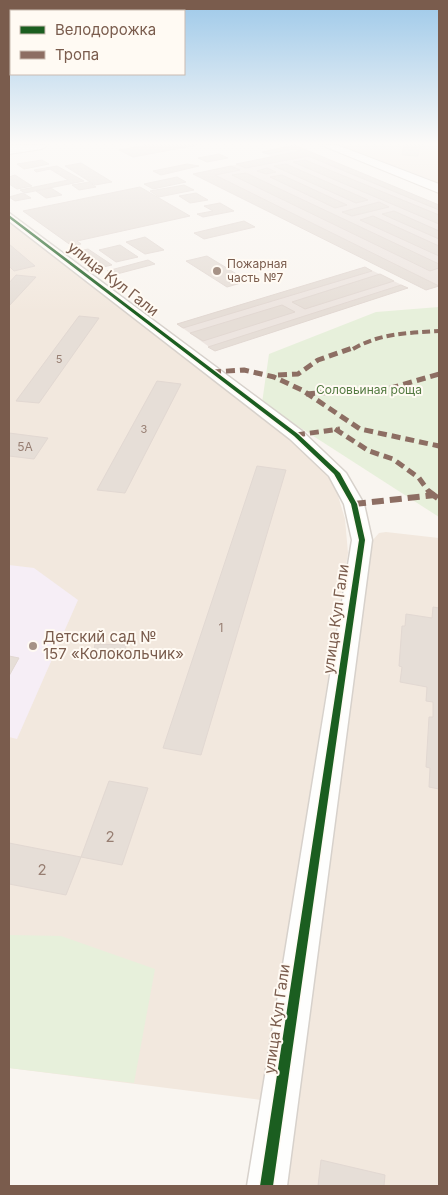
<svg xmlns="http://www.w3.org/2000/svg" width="448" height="1195" viewBox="0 0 448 1195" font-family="Inter,sans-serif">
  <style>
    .residential { fill: #f2e8de }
    .industrial { fill: #ede5e0 }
    .education { fill: #f6eef6 }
    .green { fill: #e7f0db }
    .building { fill: #e6ded7; stroke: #e2d8d2 }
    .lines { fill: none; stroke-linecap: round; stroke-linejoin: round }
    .street-casing { stroke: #d7d1cb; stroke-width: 3 }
    .secondary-casing { stroke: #d9d2cb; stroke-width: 2 }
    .street { fill: #fefefd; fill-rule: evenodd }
    .secondary { fill: #fefefd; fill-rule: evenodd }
    .quiet-far2 { stroke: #8d6e63; stroke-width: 4; stroke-dasharray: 8 4; stroke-linecap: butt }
    .quiet-far1 { stroke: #8d6e63; stroke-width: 5; stroke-dasharray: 9 5; stroke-linecap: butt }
    .quiet { stroke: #8d6e63; stroke-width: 6; stroke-dasharray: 12 6; stroke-linecap: butt }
    .cycleway-casing { stroke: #fffaf3; stroke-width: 3 }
    .cycleway { fill: #1b5e20; fill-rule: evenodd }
    .poi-dot { fill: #a69286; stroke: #fffaf3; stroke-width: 2 }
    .labels { text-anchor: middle; stroke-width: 4; stroke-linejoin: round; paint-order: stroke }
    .far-number-label { font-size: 11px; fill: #977e72 }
    .far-poi-label { font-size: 12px; fill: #7a5c4d; stroke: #fffaf3; text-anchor: start }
    .far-park-label { font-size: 12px; fill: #537a41; stroke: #fffaf3 }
    .number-label { font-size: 12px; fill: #977e72 }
    .street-label { font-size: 15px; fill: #7a5c4d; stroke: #fffaf3 }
    .poi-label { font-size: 15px; fill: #7a5c4d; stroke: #fffaf3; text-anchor: start }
    .near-number-label { font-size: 15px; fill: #977e72 }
  </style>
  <rect width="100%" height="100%" fill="#f9f5f0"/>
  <g class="residential">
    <path d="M337,145H439V184Z"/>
    <path d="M9,220L310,454L335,486L345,519L348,553L261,1100L9,1068Z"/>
    <path d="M386,532L439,538V1186H284L373,540L379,533Z"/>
  </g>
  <g class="industrial">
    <path d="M294,145L439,205V286L426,290L193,174L273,157L262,152Z"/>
    <path d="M365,267L408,288L215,351L177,324Z"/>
  </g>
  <path class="education" d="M9,565L34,568L78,600L17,739L9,737Z"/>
  <g class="green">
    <path d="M439,307V517L262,403L269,354L376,312Z"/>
    <path d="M9,935L61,936L155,969L134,1083L9,1068Z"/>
  </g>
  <g class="building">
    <path d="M147,145H197L133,157L119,150Z"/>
    <path d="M294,145L439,205V210L308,156L246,168L236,164L300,151L294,149L267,154L262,152Z"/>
    <path d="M404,145H420L418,156L402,155Z"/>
    <path d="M219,154L228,158L207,162L198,158Z"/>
    <path d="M42,160L49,164L24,169L17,164Z"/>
    <path d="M305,160L439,215V224L293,162Z"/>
    <path d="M81,163L112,182L95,185L65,166Z"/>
    <path d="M187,164L199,166L161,175L153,171Z"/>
    <path d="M286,164L368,200L356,203L274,166Z"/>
    <path d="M57,166L84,181L25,193L20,190L68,180L50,169L36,172L34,170Z"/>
    <path d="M231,166L240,170L215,175L439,286L426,290L193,174Z"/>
    <path d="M267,168L276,172L266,174L257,171Z"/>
    <path d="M246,173L439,264V268L430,271L232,175Z"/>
    <path d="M15,175L32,186L17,189L9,184V177Z"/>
    <path d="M282,175L347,205L335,208L270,177Z"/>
    <path d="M177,177L186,182L153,189L144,184Z"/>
    <path d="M89,182L96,187L79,190L72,185Z"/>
    <path d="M184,185L194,190L159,197L150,191Z"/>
    <path d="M140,187L190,216L77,241L81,244L72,246L23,211Z"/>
    <path d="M51,188L62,195L46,198L36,191Z"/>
    <path d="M23,193L31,198L15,201L9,197Z"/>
    <path d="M196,193L208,200L190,203L179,196Z"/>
    <path d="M379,202L389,207L352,216L342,212Z"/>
    <path d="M220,203L234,211L203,217L197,214L213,211L204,206Z"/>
    <path d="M394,211L439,231V239L382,214Z"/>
    <path d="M373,216L439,246V256L360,220Z"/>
    <path d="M244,221L255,227L204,239L194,233Z"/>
    <path d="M145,237L164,250L145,254L126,242Z"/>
    <path d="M9,244L35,266L14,271L9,266Z"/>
    <path d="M120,245L138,257L116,262L99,250Z"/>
    <path d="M88,249L112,265L103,267L80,251Z"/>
    <path d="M207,256L248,281L227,287L186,261Z"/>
    <path d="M148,260L155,264L113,275L107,271Z"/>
    <path d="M365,267L372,271L183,328L177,324Z"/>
    <path d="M380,274L394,281L305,309L292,302Z"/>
    <path d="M16,275L36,277L9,306V283Z"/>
    <path d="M401,285L408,288L215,351L208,347Z"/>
    <path d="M282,305L295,312L203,341L190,333Z"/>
    <path d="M79,316L99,318L39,403L16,401Z"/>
    <path d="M157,381L181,384L125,493L97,490Z"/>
    <path d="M9,433L48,438L34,459L9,456Z"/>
    <path d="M257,466L286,470L201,755L163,748Z"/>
    <path d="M433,607L439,608V789L429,787L430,768L426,767L429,717H433V702L426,701L427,687L400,682L402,667L399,666L402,626H405L406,614L432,618Z"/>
    <path d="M95,644L126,645L124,658L93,657Z"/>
    <path d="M9,656L19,658L9,676Z"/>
    <path d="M109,781L148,788L122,865L81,857Z"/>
    <path d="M9,843L81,857L66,895L9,884Z"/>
    <path d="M321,1160L385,1175L384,1186H318Z"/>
  </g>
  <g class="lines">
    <g class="street-casing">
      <path id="street" d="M9,213L302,431L346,473L364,504L372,540L287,1186H247L352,540L344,504L329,476L290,439L9,221Z"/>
    </g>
    <g class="secondary-casing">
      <g id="secondary">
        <path d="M21,145H48L42,149L9,154V146Z"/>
        <path d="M321,145H337L439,184V193Z"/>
      </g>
    </g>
    <use href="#street" class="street"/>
    <use href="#secondary" class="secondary"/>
    <path class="quiet-far2" d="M353,349C380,333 408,333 439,331"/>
    <g class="quiet-far1">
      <path d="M212,372L244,370L274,377L302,390L360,429L439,446"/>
      <path d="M278,375L298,374L318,360L355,347"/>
      <path d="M306,394L391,388L439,374"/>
      <path d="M335,429L369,451L393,459L419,478L429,492"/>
      <path d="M296,435L340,429"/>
    </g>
    <g class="quiet">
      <path d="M428,491L439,499"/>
      <path d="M354,504L435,495"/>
    </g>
    <g class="cycleway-casing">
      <path id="cycleway" d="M9,215L298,434L340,473L357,504L365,540L273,1186H260L359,540L351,504L334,474L294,436L9,218Z"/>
    </g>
    <use href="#cycleway" class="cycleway"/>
  </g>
  <linearGradient id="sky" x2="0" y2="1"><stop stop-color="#9ec9e9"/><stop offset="0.46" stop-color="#fcfaf8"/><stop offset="1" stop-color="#fcfaf8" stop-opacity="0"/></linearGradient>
  <rect width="448" height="312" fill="url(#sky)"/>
  <g class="poi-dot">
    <circle cx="217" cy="271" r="5"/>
    <circle cx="33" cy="646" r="5"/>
  </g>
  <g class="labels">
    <g class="far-number-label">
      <text x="59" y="363">5</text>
      <text x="144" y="433">3</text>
    </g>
    <g class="far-poi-label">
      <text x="227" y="268">Пожарная<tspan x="227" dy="14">часть №7</tspan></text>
    </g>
    <g class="far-park-label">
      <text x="369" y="394">Соловьиная роща</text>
    </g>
    <g class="number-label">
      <text x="25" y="451">5А</text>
      <text x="221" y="632">1</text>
    </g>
    <g class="street-label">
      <text transform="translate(113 279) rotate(38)" y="5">улица Кул Гали</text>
      <text transform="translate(336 619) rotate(-82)" y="5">улица Кул Гали</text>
      <text transform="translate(277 1019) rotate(-82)" y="5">улица Кул Гали</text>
    </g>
    <g class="poi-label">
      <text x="43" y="642">Детский сад №<tspan x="43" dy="17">157 «Колокольчик»</tspan></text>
    </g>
    <g class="near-number-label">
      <text x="110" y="842">2</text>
      <text x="42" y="875">2</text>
    </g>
  </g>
  <rect width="448" height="1195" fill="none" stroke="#7a5c4d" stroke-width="20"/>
  <rect x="10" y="10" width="175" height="65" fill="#fffaf3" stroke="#cabbb1"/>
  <rect x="20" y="26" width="25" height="8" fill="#1b5e20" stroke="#cabbb1"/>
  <text x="55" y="35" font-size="15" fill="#7a5c4d">Велодорожка</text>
  <rect x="20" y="51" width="25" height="8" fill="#8d6e63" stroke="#cabbb1"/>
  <text x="55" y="60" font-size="15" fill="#7a5c4d">Тропа</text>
</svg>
